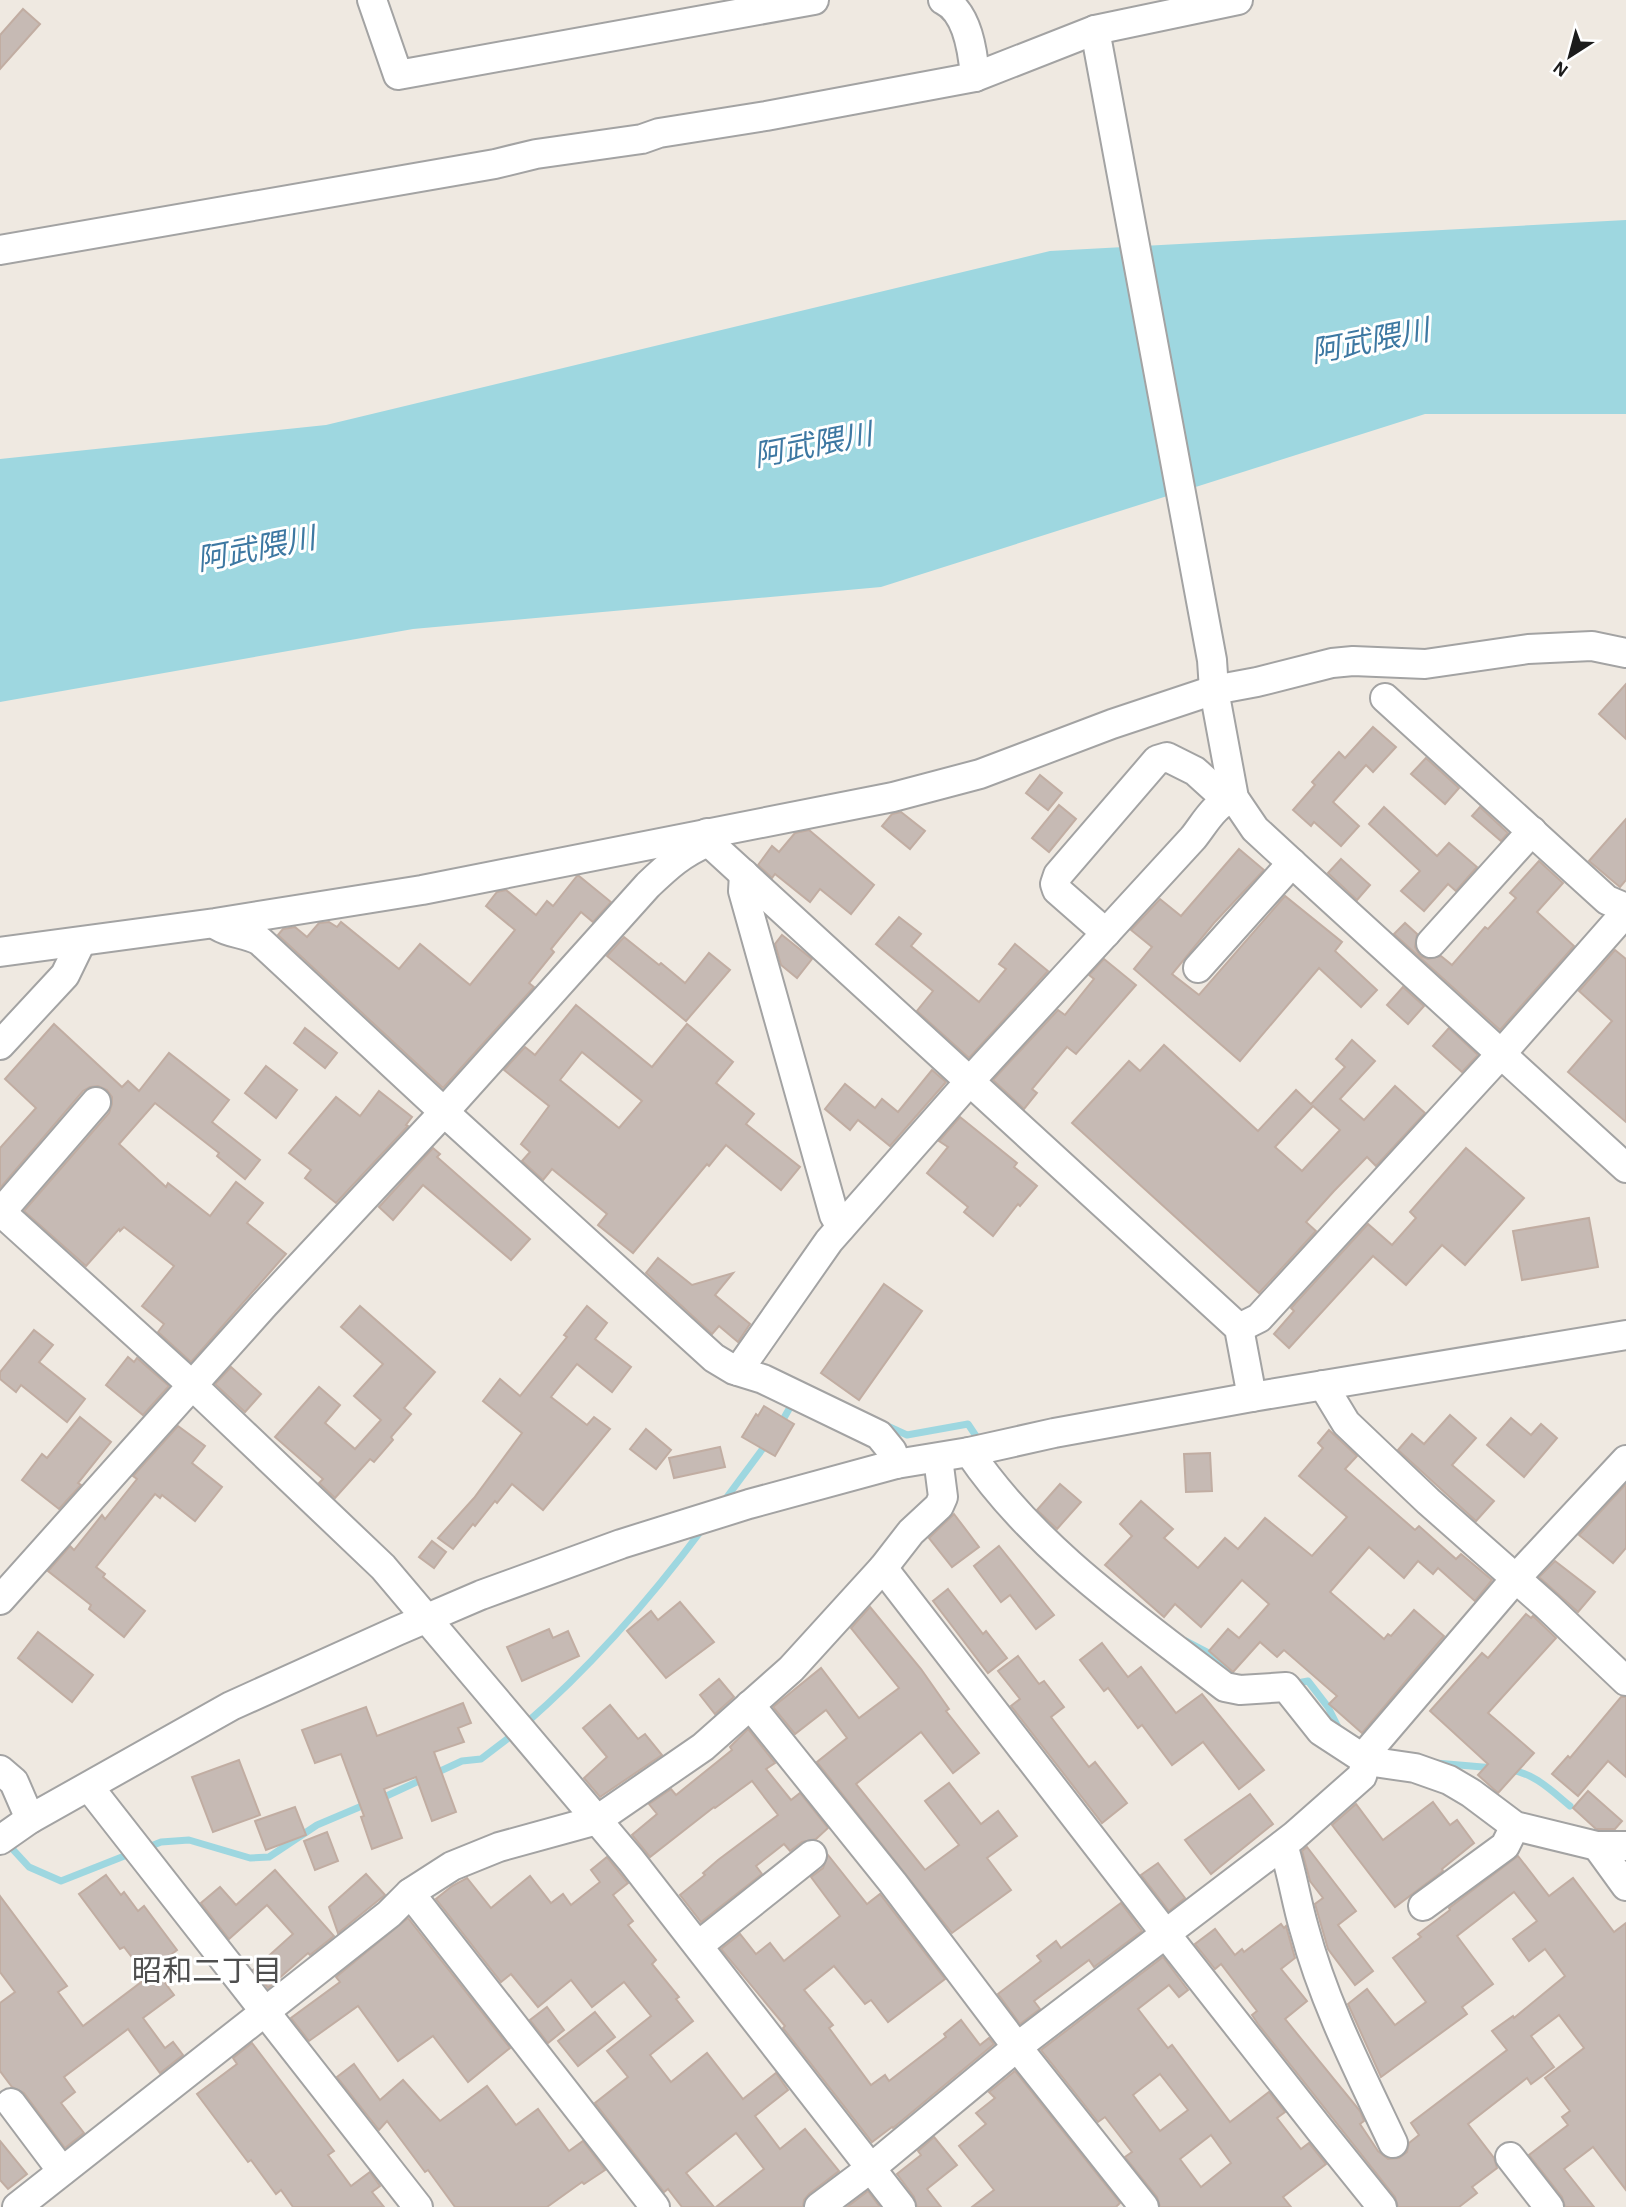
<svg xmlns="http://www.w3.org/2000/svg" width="1626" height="2207" viewBox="0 0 1626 2207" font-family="'Alegreya Sans','Noto Sans JP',sans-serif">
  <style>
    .water { fill: #9ed7e0 }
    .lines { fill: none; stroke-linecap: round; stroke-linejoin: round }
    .stream { stroke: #9ed7e0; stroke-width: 7 }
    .building { fill: #c6bab4; stroke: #c1ada2; stroke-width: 2; fill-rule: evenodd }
    .minor-casing { stroke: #a3a3a3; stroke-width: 32 }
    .minor { stroke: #fff; stroke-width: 28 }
    .labels { text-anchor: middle; stroke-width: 6; stroke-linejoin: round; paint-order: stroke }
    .water-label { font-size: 30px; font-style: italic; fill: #3d78a2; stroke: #fff }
    .neighbourhood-label { font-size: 30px; fill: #4f4f4f; stroke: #fff }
  </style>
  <rect width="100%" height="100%" fill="#efe9e1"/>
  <path class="water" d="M1626,220V414H1425L881,587L413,629L0,702V459L326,425L1050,251Z"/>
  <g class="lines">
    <g class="stream">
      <path d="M883,1424L907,1435L968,1424L980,1442"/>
      <path d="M780,1425L793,1402"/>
      <path d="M724,1501L767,1443"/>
      <path d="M1186,1641L1207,1652L1237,1680"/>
      <path d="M1292,1684L1308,1681L1328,1707L1340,1731"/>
      <path d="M524,1725C591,1667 651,1598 704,1527"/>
      <path d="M1436,1763L1494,1768"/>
      <path d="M1509,1770C1533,1772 1552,1791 1570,1806"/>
      <path d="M380,1799L462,1761L481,1759L515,1733"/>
      <path d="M6,1842L29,1867L61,1881L132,1853"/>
      <path d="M146,1848L161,1842L189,1840L250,1858L269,1857L317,1825L369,1803"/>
    </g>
  </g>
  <g class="building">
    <path d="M23,9L40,24L0,69V35Z"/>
    <path d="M1626,684V739L1599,714Z"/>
    <path d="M1373,727L1396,747L1373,772L1366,765L1333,802L1359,826L1341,846L1314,822L1311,826L1293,810L1315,785L1312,782L1339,752L1345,758Z"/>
    <path d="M1426,758L1459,788L1445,804L1411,774Z"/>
    <path d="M1040,775L1062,793L1048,810L1026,793Z"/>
    <path d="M1059,805L1076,819L1049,852L1032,838Z"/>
    <path d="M1384,807L1437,856L1449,843L1477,867L1456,891L1448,884L1424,911L1401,891L1420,871L1369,824Z"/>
    <path d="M1480,807L1508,833L1501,841L1472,816Z"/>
    <path d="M901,812L925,831L910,849L882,826L892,814Z"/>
    <path d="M1626,819V880L1620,887L1589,861Z"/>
    <path d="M809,830L874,885L851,914L820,889L810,902L775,874L772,878L758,865L772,846L779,852L795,833Z"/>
    <path d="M1239,849L1264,870L1214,923L1172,974L1199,995L1285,896L1342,942L1335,951L1377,990L1361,1007L1319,968L1240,1061L1134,969L1152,947L1131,930L1160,899L1181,916Z"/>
    <path d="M1341,859L1370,885L1357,900L1328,873Z"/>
    <path d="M1539,861L1563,883L1537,912L1574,946L1500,1030L1394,934L1405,923L1417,934L1415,947L1420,956L1428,959L1441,956L1452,965L1485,927L1488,929L1516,898L1510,893Z"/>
    <path d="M577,876H579L611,902L593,922L581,912L551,949L554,952L529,983L534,987L443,1088L278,935L283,929L295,927L307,937L319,923L329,922L337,927L341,922L399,969L420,944L470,985L515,930L486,906L497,892L506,890L536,915L547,901L553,906Z"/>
    <path d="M899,917L921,934L911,946L979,1002L1006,969L999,964L1015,944L1048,971L969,1058L917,1011L933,991L876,944Z"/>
    <path d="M782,935L812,959L797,978L781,965L775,944Z"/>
    <path d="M624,937L659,965L661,963L685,983L709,953L730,970L686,1021L607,956Z"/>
    <path d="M1615,950L1626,959V1122L1568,1072L1612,1021L1579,991Z"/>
    <path d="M1104,959L1136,985L1076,1054L1067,1047L1032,1089L1037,1093L1024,1109L993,1080L1058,1010L1065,1015L1094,979L1089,975Z"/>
    <path d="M1403,987L1424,1006L1408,1024L1387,1005Z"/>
    <path d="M576,1005L652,1067L687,1024L733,1062L716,1083L754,1114L746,1124L800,1167L781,1190L726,1145L709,1166L707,1164L633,1253L598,1225L607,1214L552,1169L543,1180L522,1161L530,1152L521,1144L549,1106L504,1070L525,1047L535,1055ZM582,1052L642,1101L619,1128L560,1080Z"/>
    <path d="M54,1024L122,1087L128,1081L139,1091L169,1053L229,1100L212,1122L260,1160L245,1179L217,1156L219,1153L155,1103L119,1144L166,1187L168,1183L210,1216L236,1182L263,1203L247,1223L286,1254L191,1362L158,1332L164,1324L142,1306L174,1266L124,1227L120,1231L119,1229L86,1266L24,1211L109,1113L112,1104V1097L107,1090L98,1086L90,1087L83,1091L0,1188V1148L36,1108L5,1079Z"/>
    <path d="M305,1028L337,1053L325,1068L294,1043Z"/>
    <path d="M1449,1028L1478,1055L1462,1072L1433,1046Z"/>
    <path d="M1352,1040L1375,1061L1340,1099L1364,1120L1395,1086L1425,1113L1376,1166L1367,1157L1334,1191L1306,1222L1316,1231L1259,1293L1072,1123L1129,1061L1140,1071L1164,1045L1258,1131L1296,1090L1311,1104L1345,1067L1336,1059ZM1313,1106L1340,1130L1302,1171L1275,1147Z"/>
    <path d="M266,1066L297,1090L276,1118L245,1093Z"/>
    <path d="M932,1070L946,1082L890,1146L858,1120L850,1130L825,1109L845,1084L875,1108L882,1099L898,1112Z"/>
    <path d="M379,1091L412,1117L406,1125L408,1126L336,1203L305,1178L311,1170L289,1153L336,1097L360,1116Z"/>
    <path d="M960,1117L1017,1163L1014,1167L1037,1186L1020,1206L1018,1204L993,1236L964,1212L968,1207L927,1173L948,1147L939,1141Z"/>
    <path d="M433,1148L440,1154L437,1157L530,1239L511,1260L423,1185L393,1220L379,1207Z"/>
    <path d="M1466,1148L1524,1198L1465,1265L1442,1245L1406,1285L1373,1256L1289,1348L1274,1334L1294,1311L1291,1308L1368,1224L1392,1245L1416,1218L1410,1212Z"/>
    <path d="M1589,1218L1598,1267L1522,1280L1513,1231Z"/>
    <path d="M658,1258L692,1285L733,1273L715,1295L750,1324L738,1342L719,1326L712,1334L646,1273Z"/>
    <path d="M884,1284L922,1311L859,1400L821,1373Z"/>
    <path d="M360,1306L435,1372L404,1408L411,1414L391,1437L393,1440L374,1462L370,1459L335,1498L319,1483L323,1479L275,1437L319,1387L340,1405L325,1423L355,1449L381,1420L354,1396L383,1364L341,1327Z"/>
    <path d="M587,1306L607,1323L595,1339L631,1367L612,1392L577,1364L551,1397L587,1425L594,1417L610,1429L543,1510L512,1484L497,1503L495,1501L475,1526L473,1524L453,1549L438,1538L474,1498L522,1433L483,1401L500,1379L520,1396L567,1337L564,1335Z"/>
    <path d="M34,1330L53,1345L39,1362L85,1399L67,1422L21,1385L16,1392L0,1379V1372Z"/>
    <path d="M128,1357L134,1362L137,1358L169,1386L143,1415L106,1385Z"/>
    <path d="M231,1367L261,1394L245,1412L215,1384Z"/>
    <path d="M764,1406L794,1424L775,1456L742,1437L756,1414L758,1416Z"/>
    <path d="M1450,1415L1476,1438L1452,1465L1494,1501L1476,1521L1398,1450L1412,1434L1424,1444Z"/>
    <path d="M80,1417L111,1442L78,1483L81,1485L59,1509L22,1480L42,1454L47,1458Z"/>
    <path d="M1511,1418L1531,1435L1541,1424L1557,1438L1524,1477L1487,1445Z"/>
    <path d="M178,1426L205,1446L192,1463L222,1487L195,1521L162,1495L160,1498L155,1494L96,1567L105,1574L103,1577L145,1611L124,1637L89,1609L91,1605L48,1571L70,1546L74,1550L102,1515L105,1519L137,1479L133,1476Z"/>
    <path d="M646,1429L671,1450L656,1469L630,1449Z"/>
    <path d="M1329,1430L1357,1456L1345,1469L1415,1530L1419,1526L1456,1559L1461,1554L1492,1580L1475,1601L1438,1568L1433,1574L1418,1561L1404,1578L1369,1547L1330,1592L1384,1639L1388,1634L1391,1636L1414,1610L1444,1636L1362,1733L1329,1704L1337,1696L1284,1650L1277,1657L1260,1642L1233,1672L1209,1651L1228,1629L1239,1638L1269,1604L1242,1580L1201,1627L1175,1604L1164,1617L1105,1565L1132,1536L1120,1524L1141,1501L1173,1529L1164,1538L1198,1568L1225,1538L1238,1549L1265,1518L1312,1556L1347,1517L1299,1476L1323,1448L1318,1443Z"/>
    <path d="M720,1447L725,1467L674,1478L669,1458Z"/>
    <path d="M1210,1453L1212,1491L1186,1492L1184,1454Z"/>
    <path d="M1060,1484L1081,1502L1057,1529L1037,1510Z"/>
    <path d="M1626,1484V1548L1613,1563L1579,1535Z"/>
    <path d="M954,1514L979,1547L952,1567L929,1538Z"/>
    <path d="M432,1541L446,1552L434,1568L419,1557Z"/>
    <path d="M999,1546L1054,1615L1036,1629L1010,1595L1001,1602L974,1566Z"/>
    <path d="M1555,1561L1595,1592L1578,1612L1539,1577Z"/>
    <path d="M948,1589L983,1634L986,1631L1007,1658L988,1673L933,1601Z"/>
    <path d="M680,1602L714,1642L666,1678L627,1631L651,1611L658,1620Z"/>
    <path d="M870,1607L921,1669L949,1709L946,1711L979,1753L953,1773L921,1732L856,1784L925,1870L959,1845L925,1801L949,1783L981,1824L998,1811L1017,1836L987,1858L1011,1890L952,1933L817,1762L847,1738L826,1710L795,1734L773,1707L821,1668L859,1718L899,1688L851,1628Z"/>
    <path d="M1526,1614L1531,1618L1533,1616L1556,1638L1488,1713L1534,1753L1498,1793L1478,1775L1488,1764L1430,1711L1482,1653L1488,1658Z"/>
    <path d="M549,1629L553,1638L568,1631L579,1656L522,1681L507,1647Z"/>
    <path d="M38,1632L93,1675L72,1702L18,1658Z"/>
    <path d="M1102,1643L1128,1677L1141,1667L1176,1713L1202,1694L1264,1770L1239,1789L1203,1742L1172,1765L1142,1725L1138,1728L1108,1688L1104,1691L1080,1660Z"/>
    <path d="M1018,1656L1039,1684L1044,1681L1064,1707L1051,1717L1089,1767L1095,1762L1127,1803L1102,1823L1011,1706L1020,1699L998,1671Z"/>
    <path d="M719,1679L734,1697L715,1714L700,1695Z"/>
    <path d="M1621,1697H1626V1777L1608,1761L1578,1796L1552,1774L1568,1756L1570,1758Z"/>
    <path d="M463,1703L471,1723L458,1728L464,1742L434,1752L456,1812L432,1821L416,1777L384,1789L402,1838L372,1849L361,1817L364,1816L341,1754L315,1763L302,1730L366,1707L377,1736Z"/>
    <path d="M610,1705L638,1739L645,1734L662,1755L600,1797L584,1778L607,1757L583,1728Z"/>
    <path d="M748,1729L775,1763L766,1769L791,1800L800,1793L828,1828L816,1839L802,1842L790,1851L784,1844L756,1866L762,1874L701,1922L680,1895L705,1875L703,1873L718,1860L778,1815L752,1781L715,1808L714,1807L650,1857L632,1835L657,1814L649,1804L671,1789L676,1795L732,1750L730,1747Z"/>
    <path d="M239,1760L260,1815L213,1832L192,1777Z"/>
    <path d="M1588,1791L1622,1821L1615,1829H1596L1573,1808Z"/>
    <path d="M1250,1794L1273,1824L1211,1874L1185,1840Z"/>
    <path d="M1433,1802L1450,1825L1457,1820L1474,1843L1442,1869L1443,1871L1395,1907L1332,1825L1356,1804L1383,1840Z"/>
    <path d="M295,1807L306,1835L266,1850L255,1821Z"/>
    <path d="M327,1832L338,1861L315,1870L304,1841Z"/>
    <path d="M1307,1847L1356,1911L1338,1925L1373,1971L1355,1985L1328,1949L1315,1904L1323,1898L1310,1881L1302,1851Z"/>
    <path d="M828,1855L867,1904L880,1894L945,1979L888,2022L871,2000L865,2004L834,1966L804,1990L833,2025L829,2028L871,2085L885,2075L889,2081L946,2037L944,2034L961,2020L980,2045L989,2038L994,2044L893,2128L892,2127L872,2142L783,2028L785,2026L721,1949L740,1934L756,1954L770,1943L784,1961L840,1916L811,1877L823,1868Z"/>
    <path d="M1518,1856L1549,1896L1573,1878L1614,1932L1626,1923V2190L1593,2147L1564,2169L1594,2207H1565L1562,2197L1529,2155L1568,2125L1562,2117L1570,2111L1545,2078L1584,2048L1559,2015L1531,2036L1554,2067L1531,2084L1527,2078L1468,2124L1494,2158L1497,2168L1472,2187L1477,2193L1459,2207H1398L1395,2197L1258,2024L1252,2015L1257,2011L1221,1964L1215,1969L1195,1944L1215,1929L1235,1955L1242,1949L1244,1952L1281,1924L1284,1928L1286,1926L1295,1958L1281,1969L1307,2001L1285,2019L1360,2111L1364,2121L1360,2124L1378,2151L1388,2159L1399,2158L1407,2152L1409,2143L1419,2135L1411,2123L1507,2050L1492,2031L1513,2016L1514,2018L1565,1976L1545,1949L1529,1961L1513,1939L1537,1921L1514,1892L1457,1936L1493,1984L1462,2007L1467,2014L1381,2077L1348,2004L1367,1989L1395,2025L1426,2002L1393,1958L1421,1937L1418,1934L1450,1910L1449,1908Z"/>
    <path d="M607,1857L628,1883L613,1895L633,1921L628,1925L656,1960L652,1964L679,1997L676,1999L693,2021L650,2055L671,2082L707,2053L743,2099L776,2073L788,2090L755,2116L780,2149L805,2129L839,2171L809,2194L804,2200L803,2207H716L764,2169L736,2133L686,2173L714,2207H682L668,2189L664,2192L595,2103L628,2077L607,2051L651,2016L624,1982L592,2007L571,1980L538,2007L511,1974L501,1982L436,1899L452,1886L467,1878L491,1908L530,1876L551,1903L563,1894L571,1905L600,1882L591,1870Z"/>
    <path d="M1158,1863L1185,1898L1169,1911L1141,1875Z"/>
    <path d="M275,1870L334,1936L310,1955L308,1953L268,1988L253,1970L293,1934L267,1905L229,1939L201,1903L220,1887L236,1905Z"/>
    <path d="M366,1874L385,1895L338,1933L329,1907Z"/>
    <path d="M106,1875L121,1895L124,1892L138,1911L144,1906L177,1950L145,1974L124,1947L120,1949L79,1894Z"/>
    <path d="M0,1896L67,1986L58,1992L83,2026L156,1971L174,1995L143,2018L165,2048L173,2042L183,2055L160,2073L128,2029L64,2077L75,2092L61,2103L84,2133L65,2148L24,2093L12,2087L0,2071V2003L15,1992L0,1972Z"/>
    <path d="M1121,1903L1142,1931L1094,1967L1089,1960L1034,2001L1040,2009L1020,2024L998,1994L1041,1961L1037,1956L1056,1941L1061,1948Z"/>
    <path d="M408,1918L510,2048L468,2082L433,2036L398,2061L358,2006L309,2041L291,2018L340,1982L336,1977Z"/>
    <path d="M1163,1957L1188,1990L1179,1997L1169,1985L1138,2009L1168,2048L1172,2045L1230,2122L1269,2092L1285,2112L1277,2118L1301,2149L1309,2143L1326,2164L1283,2197L1291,2207H1160L1157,2197L1125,2157L1132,2152L1105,2117L1098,2122L1041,2050ZM1160,2074L1188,2110L1160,2131L1133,2095ZM1211,2135L1231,2163L1201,2187L1180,2159Z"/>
    <path d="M547,2007L564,2030L548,2043L530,2020Z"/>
    <path d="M595,2012L615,2037L578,2066L558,2041Z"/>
    <path d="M252,2043L334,2151L328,2155L351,2186L370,2172L380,2186L372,2192L384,2207H293L281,2190L276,2194L251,2160L248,2162L197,2094L237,2064L233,2058Z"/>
    <path d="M354,2064L380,2100L403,2080L440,2121L487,2086L516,2125L538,2109L569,2151L583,2141L605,2170L584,2184L582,2182L547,2207H455L428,2170L425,2172L387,2121L379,2130L337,2077Z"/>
    <path d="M1015,2071L1120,2203L1116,2207H972L994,2190L959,2146L986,2124L976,2113L995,2098L989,2092Z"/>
    <path d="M934,2137L957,2165L927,2189L941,2207H917L914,2197L897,2174L921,2155L918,2151Z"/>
    <path d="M0,2141L27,2174L8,2189L0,2180Z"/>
    <path d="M868,2191L880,2207H847Z"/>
  </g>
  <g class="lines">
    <g class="minor-casing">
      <g id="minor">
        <path d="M372,0L398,75L814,0"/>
        <path d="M943,0C968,12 973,53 975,77"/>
        <path d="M1095,30L1212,660L1214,690L1234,798L1255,829L1292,863L1626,1168"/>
        <path d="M0,250L495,164L536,154L642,139L659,133L766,116L975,77L1095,30L1238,0"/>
        <path d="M1385,698L1607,900L1626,908"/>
        <path d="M707,833L714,847L1239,1328L1252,1397"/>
        <path d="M744,874L743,891L834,1215L841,1227"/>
        <path d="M218,926C231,934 246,933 260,941L444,1112L714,1358L734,1370L763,1379L879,1435L892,1451L896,1464"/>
        <path d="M1106,933L1057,890L1055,884L1058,875L1157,760L1167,757L1195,771L1227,800"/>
        <path d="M1431,943L1532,831"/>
        <path d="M0,952L215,923L422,890L893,797L980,774L1112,724L1214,690L1257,682L1332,663L1353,661L1425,664L1528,649L1592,646L1626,653"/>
        <path d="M1198,968L1292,863"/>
        <path d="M0,1045L65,975L81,942"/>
        <path d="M0,1211L193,1386L383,1567L631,1860L901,2207"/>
        <path d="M1,1212L96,1102"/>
        <path d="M1239,1328L1259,1318L1501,1054L1626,912"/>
        <path d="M738,1371L829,1241L969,1082L1193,838C1205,823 1215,803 1234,798"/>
        <path d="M1323,1385L1346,1423L1428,1501L1547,1606L1626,1681"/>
        <path d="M969,1452C1035,1549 1133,1616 1225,1687L1240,1690L1286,1687L1321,1731L1367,1761L1415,1768L1449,1780L1471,1793L1515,1826L1597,1846H1626"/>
        <path d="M883,1568L1165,1933L1320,2130L1382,2207"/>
        <path d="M0,1600L264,1305L444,1112L648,885C668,866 682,853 708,842"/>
        <path d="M750,1705L893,1883L1017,2047L1144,2207"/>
        <path d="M0,1770L14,1782L30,1819"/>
        <path d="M89,1787L418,2207"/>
        <path d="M0,1840L30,1819L231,1706L397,1631L481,1595L621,1544L749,1504L896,1464L969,1452L1054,1433L1252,1397L1626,1335"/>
        <path d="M1283,1845C1292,1872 1296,1901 1304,1928C1324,2003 1360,2073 1393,2143"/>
        <path d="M1597,1846L1626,1886"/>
        <path d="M410,1893L655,2207"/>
        <path d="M1423,1906L1505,1846L1515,1826"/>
        <path d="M699,1945L812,1855"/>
        <path d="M11,2103L62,2171"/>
        <path d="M1510,2157L1549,2207"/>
        <path d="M17,2207L389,1914L410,1893L452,1866L499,1847L597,1820L703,1747L791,1669L883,1568L911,1532L939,1506L943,1497L938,1458"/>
        <path d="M819,2207L871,2168L1017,2047L1294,1836L1362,1776L1369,1750L1516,1578L1626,1460"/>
      </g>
    </g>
    <use href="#minor" class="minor"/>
  </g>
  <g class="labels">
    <g class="water-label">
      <text transform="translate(1370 341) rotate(-11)" y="10">阿武隈川</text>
      <text transform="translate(813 445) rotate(-11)" y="10">阿武隈川</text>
      <text transform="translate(256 549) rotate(-11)" y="10">阿武隈川</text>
    </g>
    <g class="neighbourhood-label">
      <text x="207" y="1981">昭和二丁目</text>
    </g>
  </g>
  <g transform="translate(1570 56) rotate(216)" stroke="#ffffff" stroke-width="5" paint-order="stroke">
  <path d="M0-5L12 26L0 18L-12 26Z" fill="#1c1c1c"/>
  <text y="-10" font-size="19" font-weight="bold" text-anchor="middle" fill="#1c1c1c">N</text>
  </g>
</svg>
